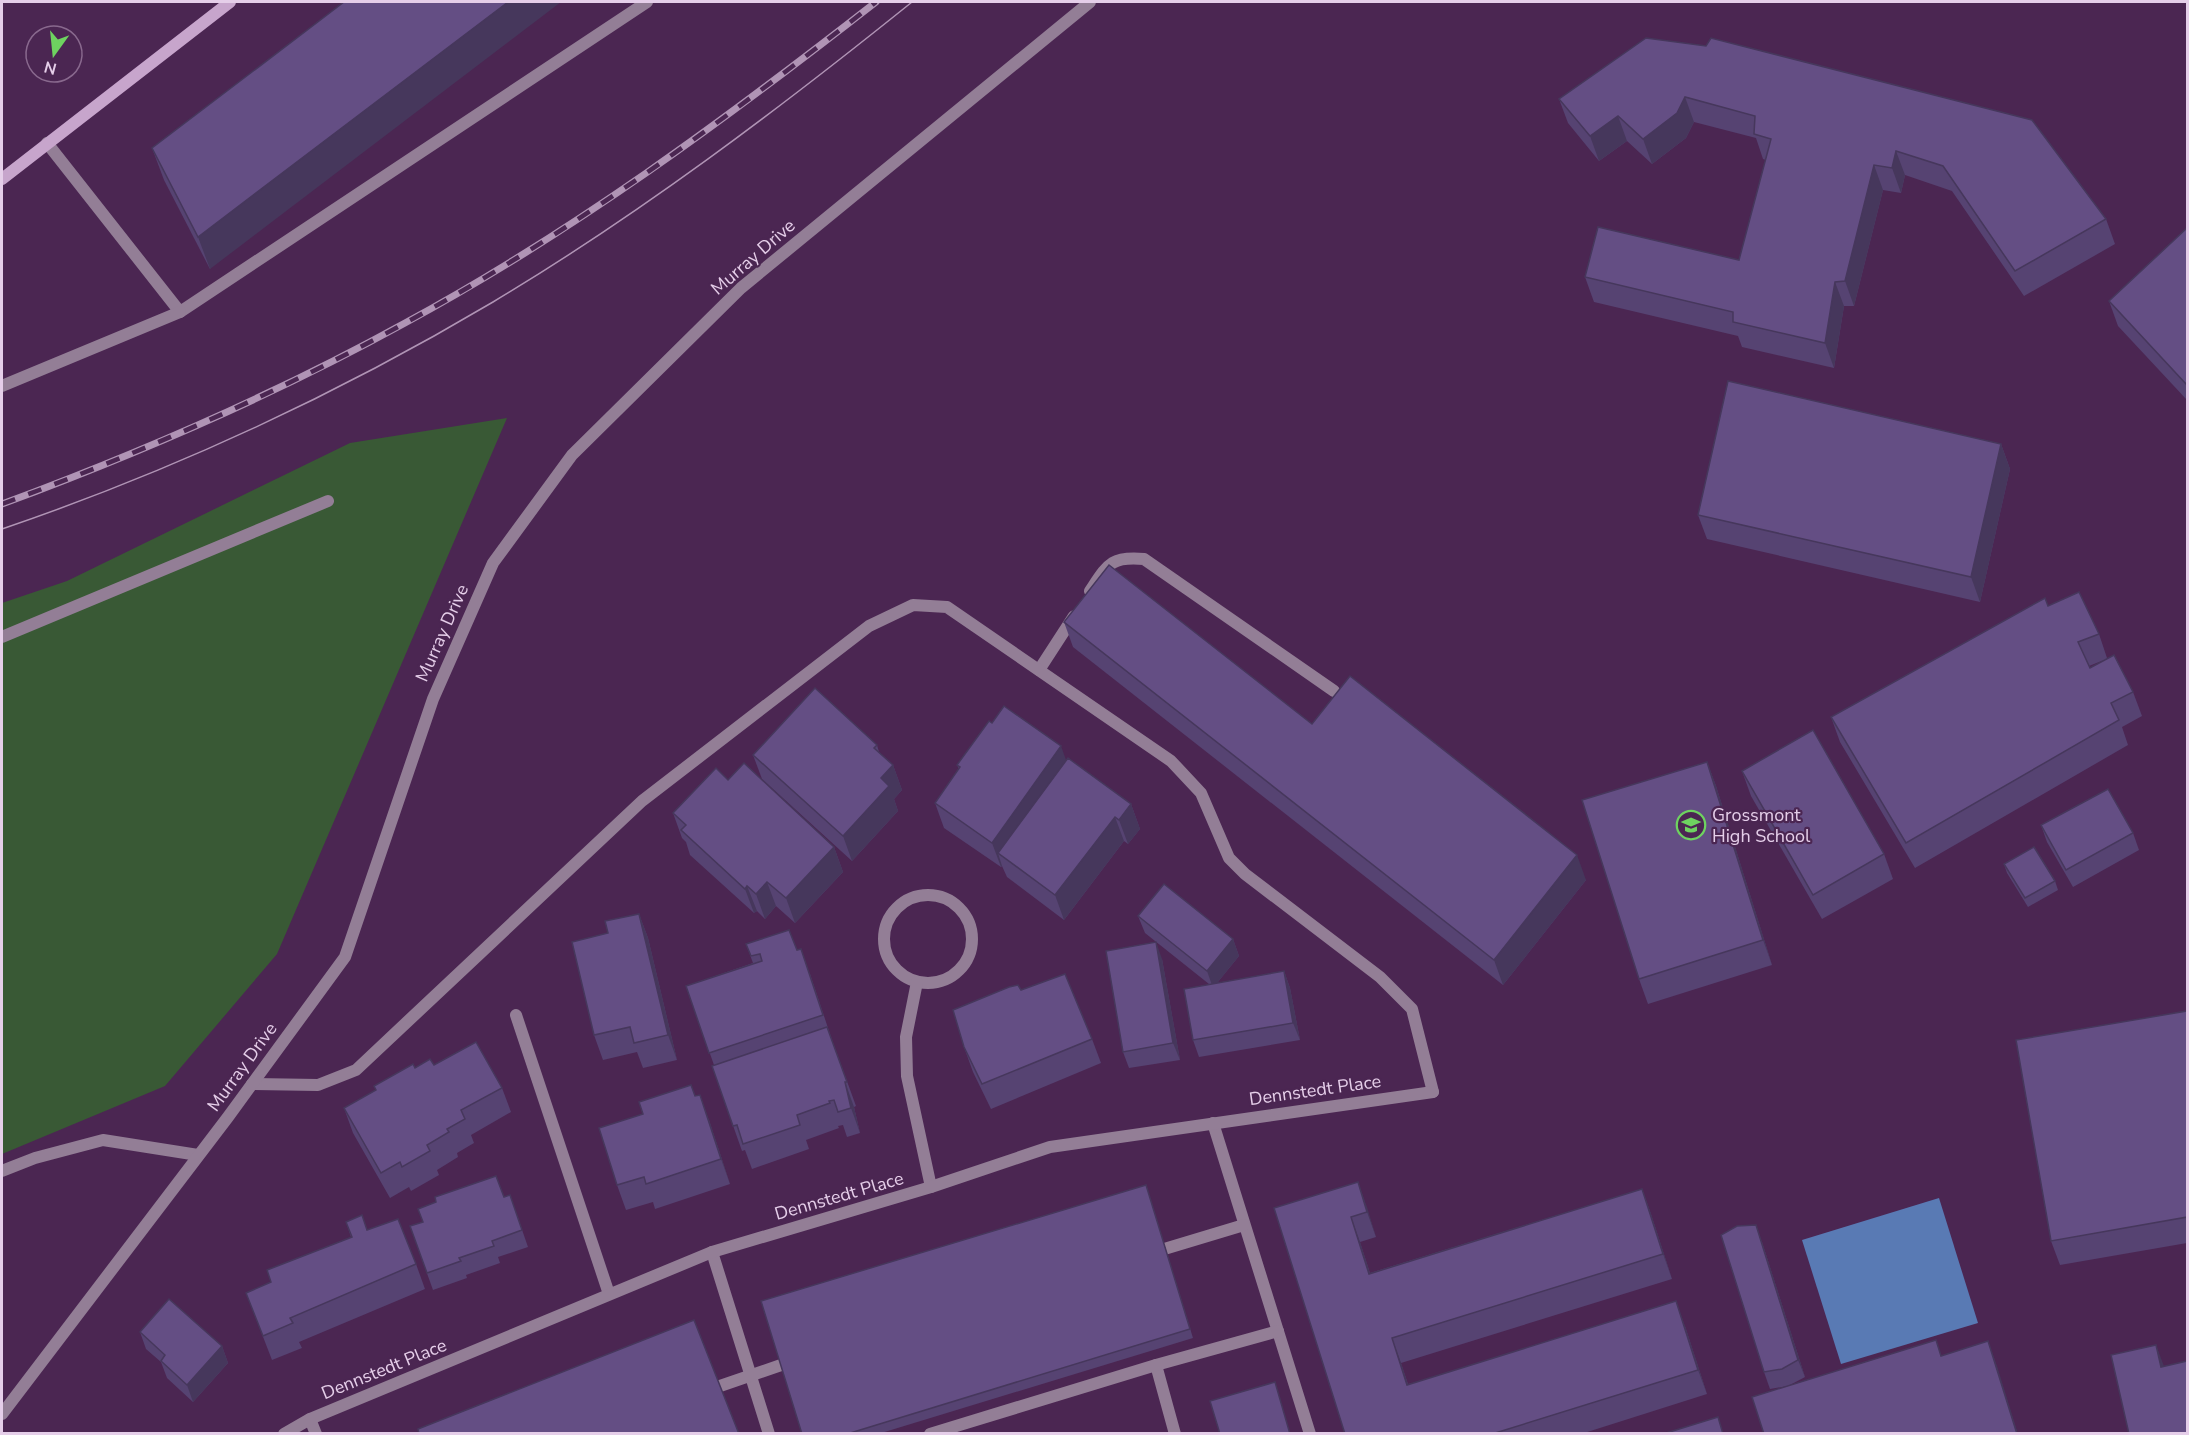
<svg xmlns="http://www.w3.org/2000/svg" width="2189" height="1435" viewBox="0 0 2189 1435" font-family="'Nunito Sans',sans-serif">
  <style>
    .green { fill: #395935 }
    .water { fill: #597ab4 }
    .lines { fill: none; stroke-linecap: round; stroke-linejoin: round }
    .service { stroke: #937e96; stroke-width: 12 }
    .minor { stroke: #937e96; stroke-width: 12 }
    .tertiary { stroke: #937e96; stroke-width: 12 }
    .secondary { stroke: #c7a5cc; stroke-width: 12 }
    .tram { stroke: #b094b5; stroke-width: 1.5 }
    .rail-casing { stroke: #b094b5; stroke-width: 7 }
    .rail { stroke: #4b2652; stroke-width: 4.5; stroke-dasharray: 14; stroke-linecap: butt }
    .wall { fill: #564372; fill-rule: evenodd }
    .shaded-wall { fill: #46375c }
    .building { fill: #644e84; stroke: #46375c; stroke-width: 1.5 }
    .labels { text-anchor: middle; stroke-width: 4.5; stroke-linejoin: round; paint-order: stroke }
    .street-label { font-size: 18px; fill: #e5cee9; stroke: #4b2652 }
    .poi-label { font-size: 18px; fill: #e5cee9; stroke: #4b2652; text-anchor: start }
  </style>
  <rect width="100%" height="100%" fill="#4b2652"/>
  <path class="green" d="M507,418L277,954L165,1086L2,1154V603L67,581L350,443Z"/>
  <path class="water" d="M1939,1198L1978,1323L1841,1364L1802,1240Z"/>
  <g class="lines">
    <g class="service">
      <path d="M47,143L180,312L647,2"/>
      <path d="M2,386L180,312"/>
      <path d="M1090,591C1108,564 1111,556 1144,559L1334,691"/>
      <path d="M2,637L328,501"/>
      <path d="M1039,670L1074,616"/>
      <path d="M516,1015L609,1294"/>
      <path d="M252,1084L318,1085L356,1070L642,801L869,626L913,605L947,607L1171,761L1201,793L1229,858L1245,874L1380,977L1412,1009L1433,1092"/>
      <path d="M1213,1123L1310,1434"/>
      <path d="M2,1171L35,1158L103,1140L198,1155"/>
      <path d="M712,1252L769,1434"/>
      <path d="M1151,1253L1244,1225"/>
      <path d="M1156,1365L1175,1434"/>
      <path d="M720,1386L784,1364"/>
      <path d="M310,1419L316,1434"/>
      <path d="M930,1434L1156,1365L1278,1331"/>
    </g>
    <g class="minor">
      <circle cx="928" cy="939" r="44"/>
      <path d="M917,982L906,1037L907,1076L931,1187"/>
      <path d="M284,1434L310,1419L712,1252L931,1187L1050,1147L1433,1092"/>
    </g>
    <path class="tertiary" d="M2,1414L228,1117L345,957L433,699L493,563L572,455L741,288L1090,2"/>
    <path class="secondary" d="M2,179L230,2"/>
    <path class="tram" d="M2,529C172,471 338,394 493,302C640,214 779,109 912,2"/>
    <g class="rail-casing">
      <path id="rail" d="M2,504C140,453 276,394 405,323C573,232 726,119 876,2"/>
    </g>
    <use href="#rail" class="rail"/>
  </g>
  <g class="wall">
    <path d="M344,2L210,269L164,180L152,148Z"/>
    <path d="M1646,38L2106,219L2115,244L2024,296L1952,191L1905,175L1901,193L1883,190L1854,306H1844L1834,368L1742,347L1738,336L1594,302L1585,277L1739,260L1766,160L1763,159L1756,138L1694,122L1686,138L1652,164L1627,141L1599,161L1568,123L1559,99Z"/>
    <path d="M2187,228V400L2118,326L2109,301Z"/>
    <path d="M2001,444L2010,469L1980,602L1707,539L1698,515Z"/>
    <path d="M2048,606L2099,634L2107,658L2133,692L2142,716L2122,727L2128,745L1915,868L1840,742L1831,717ZM2104,660L2090,668L2089,666Z"/>
    <path d="M1064,622L1312,724L1586,880L1503,985L1073,647Z"/>
    <path d="M877,745L879,752L893,765L902,790L894,799L898,811L852,861L762,779L753,755Z"/>
    <path d="M1066,761L1131,804L1140,829L1128,844L1124,841L1064,920L1007,877L1002,866L1001,867L944,828L935,803L959,769L957,765Z"/>
    <path d="M1707,762L1716,786L1772,965L1648,1004L1639,979Z"/>
    <path d="M1742,771L1884,854L1893,879L1822,919L1751,796Z"/>
    <path d="M728,780L834,847L843,872L795,923L776,906L765,919L757,911L754,913L690,855L686,842L682,838L673,813Z"/>
    <path d="M2041,825L2133,833L2139,850L2073,887L2047,842Z"/>
    <path d="M2004,864L2055,881L2058,890L2028,907L2007,873Z"/>
    <path d="M639,914L648,938L677,1060L643,1068L637,1052L603,1060L594,1035L608,933Z"/>
    <path d="M1138,916L1233,939L1239,956L1217,983L1284,971L1290,988L1300,1040L1199,1057L1193,1040L1209,984L1145,933Z"/>
    <path d="M746,944L797,950L810,974L832,1040L856,1106L854,1107L860,1133L847,1137L843,1125L838,1126L839,1128L806,1140L809,1149L752,1169L745,1150L742,1151L712,1066L714,1065L686,986L753,963Z"/>
    <path d="M1162,959L1180,1060L1129,1068L1123,1052Z"/>
    <path d="M1021,990L1092,1039L1101,1063L991,1109L973,1072L964,1047Z"/>
    <path d="M2187,1011V1243L2060,1265L2051,1241Z"/>
    <path d="M434,1065L502,1088L511,1112L471,1135L474,1143L457,1153L458,1157L437,1170L439,1175L411,1191L409,1187L390,1198L353,1133L344,1108L415,1068Z"/>
    <path d="M695,1096L709,1120L730,1184L655,1209L653,1202L626,1210L617,1185Z"/>
    <path d="M1358,1182L1376,1237L1360,1242L1370,1273L1642,1189L1651,1214L1672,1279L1401,1363L1408,1384L1685,1326L1707,1394L1581,1434H1345L1274,1208Z"/>
    <path d="M1146,1185L1193,1338L878,1434H802Z"/>
    <path d="M510,1195L528,1247L498,1257L500,1263L466,1275L467,1278L433,1290L410,1226Z"/>
    <path d="M346,1222L367,1230L416,1264L425,1289L299,1342L302,1348L272,1360L246,1293L271,1282L351,1237Z"/>
    <path d="M1762,1242L1805,1377L1788,1386L1770,1389L1764,1372Z"/>
    <path d="M140,1332L222,1346L228,1363L193,1402L167,1378L161,1362L146,1349Z"/>
  </g>
  <g class="shaded-wall">
    <path d="M508,2H561L210,269L198,237Z"/>
    <path d="M1685,97L1694,122L1686,138L1652,164L1643,139Z"/>
    <path d="M1618,116L1627,141L1599,161L1590,136Z"/>
    <path d="M1896,151L1905,175L1901,193L1892,168Z"/>
    <path d="M1874,165L1883,190L1854,306L1845,281Z"/>
    <path d="M1835,282L1844,306L1834,368L1825,343Z"/>
    <path d="M2001,444L2010,469L1980,602L1971,577Z"/>
    <path d="M1061,746L1070,771L998,853L1002,866L1001,867L992,843Z"/>
    <path d="M1707,762L1716,786L1772,965L1763,940Z"/>
    <path d="M893,765L902,790L894,799L898,811L852,861L843,836L881,778Z"/>
    <path d="M1131,804L1140,829L1128,844L1119,820Z"/>
    <path d="M1115,817L1124,841L1064,920L1055,895Z"/>
    <path d="M834,847L843,872L795,923L786,898Z"/>
    <path d="M1577,855L1586,880L1503,985L1494,960Z"/>
    <path d="M767,882L776,906L765,919L756,894Z"/>
    <path d="M747,886L757,911L754,913L745,889Z"/>
    <path d="M639,914L648,938L677,1060L668,1035Z"/>
    <path d="M1233,939L1239,956L1213,988L1207,971Z"/>
    <path d="M1156,942L1162,959L1180,1060L1173,1043Z"/>
    <path d="M1284,971L1290,988L1300,1040L1293,1023Z"/>
    <path d="M845,1082L854,1107L860,1133L851,1108Z"/>
    <path d="M700,1095L709,1120L730,1184L721,1159Z"/>
    <path d="M1358,1182L1367,1207L1376,1237L1367,1212Z"/>
    <path d="M1642,1189L1651,1214L1672,1279L1663,1254Z"/>
    <path d="M1351,1217L1360,1242L1378,1299L1369,1274Z"/>
    <path d="M1756,1225L1762,1242L1805,1377L1798,1360Z"/>
    <path d="M1676,1301L1685,1326L1707,1394L1698,1370Z"/>
    <path d="M1392,1338L1401,1363L1416,1409L1407,1385Z"/>
    <path d="M1988,1341L1997,1366L2018,1434H2017Z"/>
    <path d="M2156,1345L2165,1369L2161,1367Z"/>
    <path d="M222,1346L228,1363L193,1402L187,1385Z"/>
  </g>
  <g class="building">
    <path d="M344,2H508L198,237L152,148Z"/>
    <path d="M1646,38L1706,46L1711,38L2032,120L2106,219L2015,271L1943,166L1896,151L1892,168L1874,165L1845,281L1835,282L1825,343L1733,322V312L1585,277L1598,227L1739,260L1771,139L1754,134L1755,116L1685,97L1677,113L1643,139L1618,116L1590,136L1559,99Z"/>
    <path d="M2187,228V385L2109,301Z"/>
    <path d="M1728,381L2001,444L1971,577L1698,515Z"/>
    <path d="M1109,565L1312,724L1350,676L1577,855L1494,960L1064,622Z"/>
    <path d="M2079,592L2099,634L2078,642L2090,668L2114,655L2133,692L2111,703L2119,720L1906,843L1831,717L2045,598L2048,606Z"/>
    <path d="M815,688L877,745L874,748L893,765L881,778L889,786L843,836L753,755Z"/>
    <path d="M1004,706L1061,746L992,843L935,803L960,767L957,765L989,721L992,723Z"/>
    <path d="M1813,730L1884,854L1813,895L1742,771Z"/>
    <path d="M1068,758L1131,804L1119,820L1115,817L1055,895L998,853Z"/>
    <path d="M1707,762L1763,940L1639,979L1582,800Z"/>
    <path d="M744,763L834,847L786,898L767,882L756,894L747,886L745,889L681,830L686,825L673,813L716,768L728,780Z"/>
    <path d="M2108,789L2133,833L2066,870L2041,825Z"/>
    <path d="M2034,847L2055,881L2025,898L2004,864Z"/>
    <path d="M1164,884L1233,939L1207,971L1138,916Z"/>
    <path d="M639,914L668,1035L634,1043L630,1027L594,1035L572,942L608,933L605,921Z"/>
    <path d="M789,930L797,950L801,949L823,1015L709,1053L686,986L762,961L760,954L751,956L746,944Z"/>
    <path d="M1156,942L1173,1043L1123,1052L1106,951Z"/>
    <path d="M1284,971L1293,1023L1193,1040L1184,989Z"/>
    <path d="M1065,974L1092,1039L982,1084L964,1047L953,1010L1009,987L1018,985L1021,990Z"/>
    <path d="M2187,1011V1217L2051,1241L2016,1040Z"/>
    <path d="M827,1027L847,1082H845L851,1108L838,1112L834,1100L829,1101L830,1103L797,1115L800,1125L743,1144L737,1125L733,1126L712,1066Z"/>
    <path d="M476,1042L502,1088L461,1110L465,1119L447,1129L449,1132L427,1145L430,1151L402,1167L400,1162L381,1173L344,1108L376,1090L374,1086L413,1064L415,1068L430,1059L434,1065Z"/>
    <path d="M691,1085L695,1096L700,1095L721,1159L646,1184L644,1177L617,1185L599,1128L643,1114L639,1102Z"/>
    <path d="M496,1176L504,1197L510,1195L522,1230L492,1241L494,1246L459,1258L461,1261L427,1273L410,1226L423,1222L418,1209L436,1202L435,1197Z"/>
    <path d="M1358,1182L1367,1212L1351,1217L1369,1274L1642,1189L1663,1254L1392,1338L1407,1385L1676,1301L1698,1370L1492,1434H1345L1274,1208Z"/>
    <path d="M1146,1185L1190,1329L847,1434H802L761,1301Z"/>
    <path d="M362,1215L367,1230L398,1219L416,1264L290,1318L293,1323L263,1336L246,1293L271,1282L267,1270L352,1237L346,1222Z"/>
    <path d="M1756,1225L1798,1360L1782,1369L1764,1372L1721,1235L1737,1226Z"/>
    <path d="M169,1299L222,1346L187,1385L161,1361L165,1355L140,1332Z"/>
    <path d="M694,1320L739,1434H419L418,1429Z"/>
    <path d="M1936,1340L1941,1356L1988,1341L2017,1434H1764L1752,1397Z"/>
    <path d="M2156,1345L2161,1367L2187,1361V1434H2129L2111,1355Z"/>
    <path d="M1275,1382L1290,1434H1220L1210,1401Z"/>
    <path d="M1718,1417L1723,1434H1663Z"/>
  </g>
  <defs>
    <g id="school-ring" transform="scale(1.5)"><circle r="9.5" fill="#4b2652" stroke="#6ed360" stroke-width="1.5"/><path d="M0-5L7-2L0 1L-7-2ZM-4 1L0 2.5L4 1V4Q0 6-4 4Z" fill="#6ed360"/></g>
  </defs>
  <g fill-rule="evenodd">
    <use href="#school-ring" x="1691" y="825"/>
  </g>
  <g class="labels">
    <g class="street-label">
      <text transform="translate(753 257) rotate(-41)" y="6">Murray Drive</text>
      <text transform="translate(442 633) rotate(-66)" y="6">Murray Drive</text>
      <text transform="translate(242 1067) rotate(-54)" y="6">Murray Drive</text>
      <text transform="translate(1315 1090) rotate(-8)" y="6">Dennstedt Place</text>
      <text transform="translate(839 1196) rotate(-16)" y="6">Dennstedt Place</text>
      <text transform="translate(384 1369) rotate(-22)" y="6">Dennstedt Place</text>
    </g>
    <g class="poi-label">
      <text x="1712" y="821">Grossmont<tspan x="1712" dy="21">High School</tspan></text>
    </g>
  </g>
  <rect width="2189" height="1435" fill="none" stroke="#e5cee9" stroke-width="6"/>
  <g transform="translate(54 54) rotate(195)"><circle r="28" fill="#4b2652" stroke="#89698e" stroke-width="1.5"/>
  <path d="M0-4.5L10 22L0 15L-10 22Z" fill="#6ed360"/>
  <text y="-9" font-size="16" font-weight="bold" text-anchor="middle" fill="#e5cee9">N</text>
  </g>
</svg>
